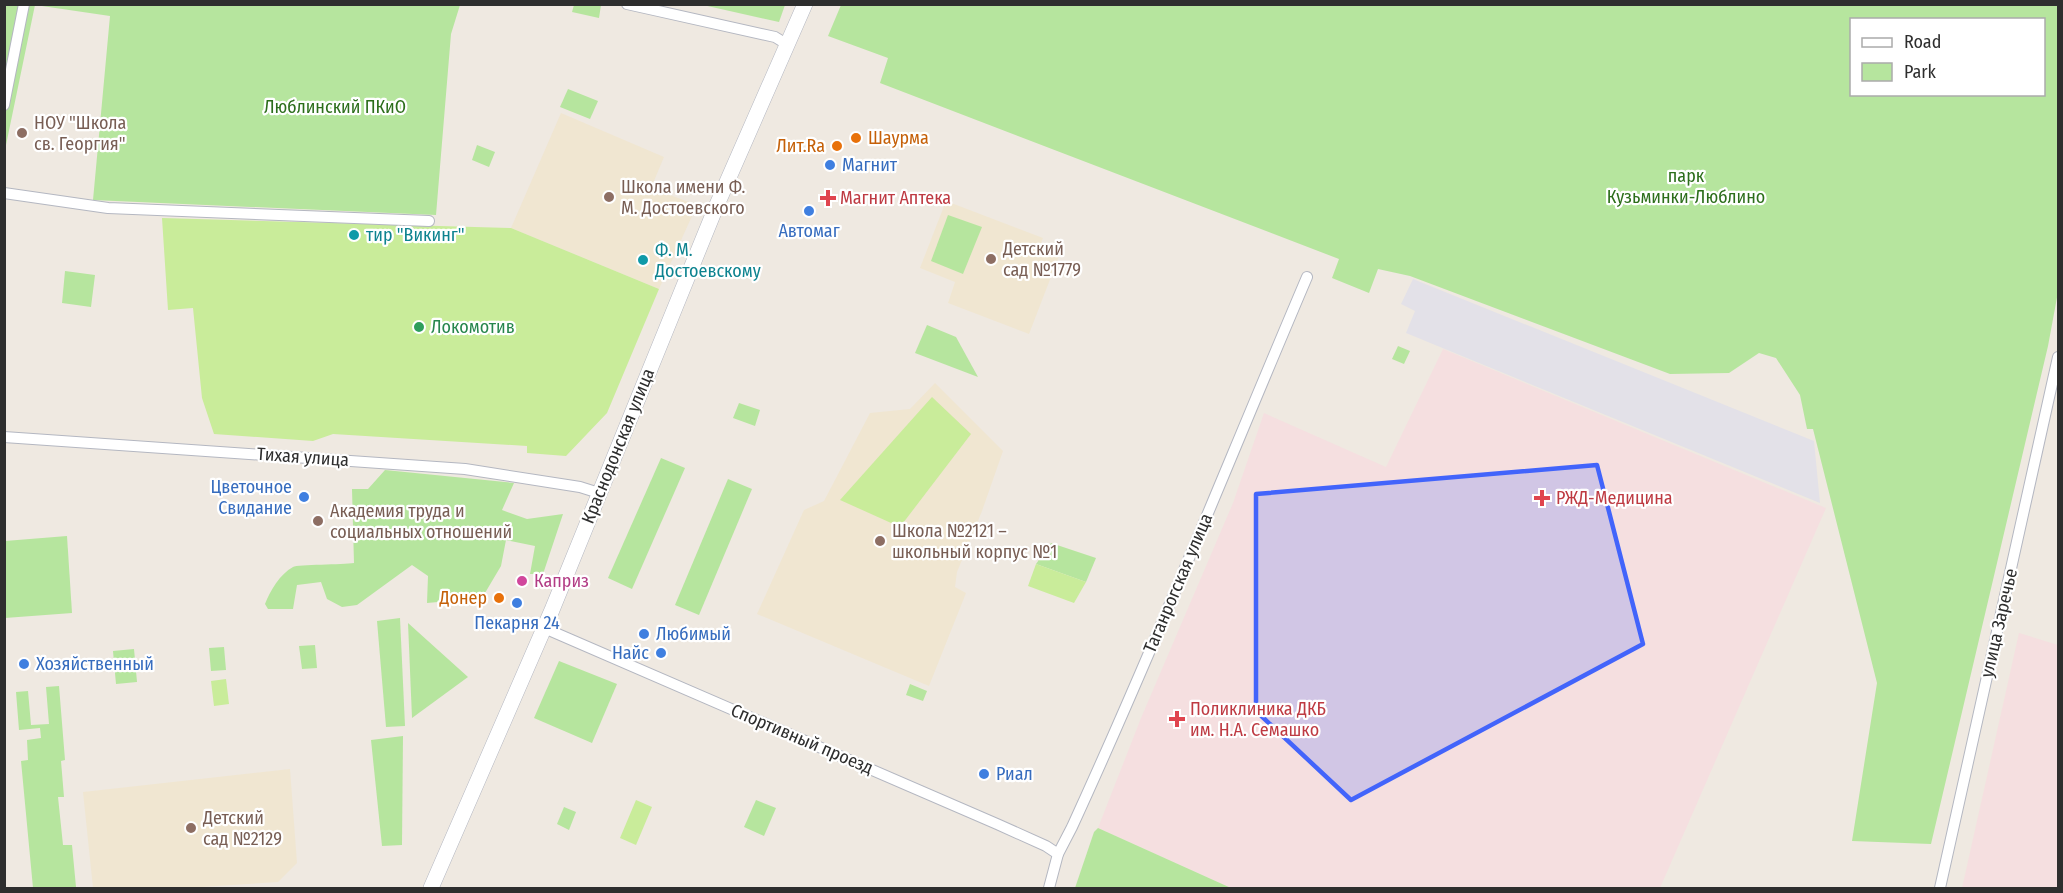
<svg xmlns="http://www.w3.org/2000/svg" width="2063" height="893" viewBox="0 0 2063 893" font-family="'Fira Sans Condensed',sans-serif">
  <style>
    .industrial { fill: #e3e1e8 }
    .education { fill: #f0e6d1 }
    .medical { fill: #f5dfe0 }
    .green { fill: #b6e59e; fill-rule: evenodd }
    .pitch { fill: #c9ec9a }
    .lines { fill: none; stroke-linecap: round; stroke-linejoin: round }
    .street-casing { stroke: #b4b7c1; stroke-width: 12 }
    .secondary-casing { stroke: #b4b7c1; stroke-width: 16 }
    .street { stroke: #fff; stroke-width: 10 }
    .secondary { stroke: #fff; stroke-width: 15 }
    .marked { fill: #4264fb; fill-opacity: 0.2; stroke: #4264fb; stroke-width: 4.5; stroke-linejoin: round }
    .education-dot { fill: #8d6e63; stroke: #fff; stroke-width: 2 }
    .food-dot { fill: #e8710a; stroke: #fff; stroke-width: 2 }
    .shop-dot { fill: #3f7fe0; stroke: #fff; stroke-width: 2 }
    .health-dot { fill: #e0444e; stroke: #fff; stroke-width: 2 }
    .culture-dot { fill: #0f9aa8; stroke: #fff; stroke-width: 2 }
    .leisure-dot { fill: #2e9e5b; stroke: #fff; stroke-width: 2 }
    .hotel-dot { fill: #d1479c; stroke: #fff; stroke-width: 2 }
    .labels { text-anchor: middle; stroke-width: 4.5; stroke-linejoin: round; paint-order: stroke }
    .park-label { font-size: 18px; fill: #2c6e1b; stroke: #fff }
    .education-label { font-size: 18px; fill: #785e54; stroke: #fff; text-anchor: start }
    .food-label { font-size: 18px; fill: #c56008; stroke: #fff; text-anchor: end }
    .shop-label { font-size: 18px; fill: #366cbe; stroke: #fff; text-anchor: start }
    .health-label { font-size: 18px; fill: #be3a42; stroke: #fff; text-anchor: start }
    .culture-label { font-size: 18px; fill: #0d838f; stroke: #fff; text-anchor: start }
    .leisure-label { font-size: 18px; fill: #27864d; stroke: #fff; text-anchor: start }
    .street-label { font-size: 18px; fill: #2e2e2e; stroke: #fff }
    .hotel-label { font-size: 18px; fill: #b23c85; stroke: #fff; text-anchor: start }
  </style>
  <rect width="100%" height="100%" fill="#efe9e1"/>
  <path class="industrial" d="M1413,279L1814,441L1820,503L1406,333L1415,311L1401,304Z"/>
  <g class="education">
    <path d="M561,113L664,157L651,188L697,205L659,289L511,228Z"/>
    <path d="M946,201L1043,238L1041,243L1061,251L1029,334L948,303L955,282L920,268Z"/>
    <path d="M935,383L1003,451L982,511L957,572L955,587L966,593L929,686L757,614L804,510L824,501L870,413L910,409Z"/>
    <path d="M290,769L297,863L278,882L186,888H93L83,792Z"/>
  </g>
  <g class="medical">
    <path d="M1443,349L1826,508L1660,888H1231L1098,828L1141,718L1233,503L1264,413L1386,467Z"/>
    <path d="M2019,633L2058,645V888H1962Z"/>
  </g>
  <g class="green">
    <path d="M597,4L601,5L599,18L572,12L574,5Z"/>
    <path d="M4,5H460L451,34L436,215L93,200L110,16L35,5L6,145Z"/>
    <path d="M703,5L785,4V5L779,22Z"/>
    <path d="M841,5H2058V292L2048,346L1931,844L1852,841L1877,683L1813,429H1807L1800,395L1776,358L1759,353L1729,373L1670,374L1410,276L1378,269L1369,293L1332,278L1339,259L880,83L888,58L828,36ZM1852,20H2044V94H1852Z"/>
    <path d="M568,89L598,101L590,119L560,107Z"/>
    <path d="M477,145L495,152L489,167L472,160Z"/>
    <path d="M948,215L982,227L963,274L931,261Z"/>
    <path d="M65,271L95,275L91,307L62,303Z"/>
    <path d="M927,325L956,337L978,377L915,353Z"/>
    <path d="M1398,346L1410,351L1404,364L1392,359Z"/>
    <path d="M739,403L760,410L755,426L733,418Z"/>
    <path d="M661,458L685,468L632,589L608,578Z"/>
    <path d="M385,470L514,483L502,510L527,519L563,514L543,574H530L535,546L506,540L501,566L482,598L427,603L428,576L412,565L357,605L342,607L327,599L321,582L297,585L293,609H268L265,604C270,591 280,574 293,567C298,564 343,565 354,563L352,489H368Z"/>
    <path d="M728,479L752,489L699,615L675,605Z"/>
    <path d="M67,536L72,613L5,618V541Z"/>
    <path d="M1051,543L1096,558L1086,582L1036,564Z"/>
    <path d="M400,618L405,726L386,727L377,621Z"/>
    <path d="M408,623L468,677L412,718Z"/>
    <path d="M315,645L317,668L302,669L299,646Z"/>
    <path d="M224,647L226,670L211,671L209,648Z"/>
    <path d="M134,649L137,682L116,684L113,651Z"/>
    <path d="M559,661L617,684L592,743L534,718Z"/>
    <path d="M910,684L927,691L923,701L906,695Z"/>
    <path d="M59,686L65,760L61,761L64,797H58L63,845H72L76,887L68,888H33L21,761L28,760L27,740L41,738L40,728L19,730L16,692L28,691L31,725L49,724L46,687Z"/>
    <path d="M403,736L402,845L382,846L371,740Z"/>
    <path d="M756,800L776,808L764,836L744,827Z"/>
    <path d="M564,807L576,812L569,830L557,824Z"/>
    <path d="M1098,828L1231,888H1075L1094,832Z"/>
  </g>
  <g class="pitch">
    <path d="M162,218L511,228L659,289L607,413L566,456L527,453V446L333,434L313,441L214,434L202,398L193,308L168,310Z"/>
    <path d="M932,397L971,434L900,527L840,500Z"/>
    <path d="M1036,564L1086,582L1074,603L1028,586Z"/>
    <path d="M226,679L229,704L214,706L211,681Z"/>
    <path d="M636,800L652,807L636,845L620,838Z"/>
  </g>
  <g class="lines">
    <g class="street-casing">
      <g id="street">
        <path d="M627,4L775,37L788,45"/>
        <path d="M4,105L24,4"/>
        <path d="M4,193L108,208L429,221"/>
        <path d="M4,437L465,469L580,487L599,493"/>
        <path d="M544,628L997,824L1046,846L1058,854"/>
        <path d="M1049,888L1058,854L1072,827C1155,646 1229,460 1307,277"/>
        <path d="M1940,888L2058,357"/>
      </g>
    </g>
    <g class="secondary-casing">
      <path id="secondary" d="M431,888L552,610L716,207L805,4"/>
    </g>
    <use href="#street" class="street"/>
    <use href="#secondary" class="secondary"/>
  </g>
  <path class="marked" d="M1597,465L1643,644L1351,800L1256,711V494Z"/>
  <g class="education-dot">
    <circle cx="22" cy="133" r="6"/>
    <circle cx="609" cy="197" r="6"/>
    <circle cx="991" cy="259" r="6"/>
    <circle cx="318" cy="521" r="6"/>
    <circle cx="880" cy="541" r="6"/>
    <circle cx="191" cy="828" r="6"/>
  </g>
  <g class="food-dot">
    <circle cx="856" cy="138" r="6"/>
    <circle cx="837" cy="146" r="6"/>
    <circle cx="499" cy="598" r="6"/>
  </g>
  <g class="shop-dot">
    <circle cx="830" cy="165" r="6"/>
    <circle cx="809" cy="211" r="6"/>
    <circle cx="304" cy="497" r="6"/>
    <circle cx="517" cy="603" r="6"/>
    <circle cx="644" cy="634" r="6"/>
    <circle cx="661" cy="653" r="6"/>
    <circle cx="24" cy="664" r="6"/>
    <circle cx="984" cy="774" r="6"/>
  </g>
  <g class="health-dot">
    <path d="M825 189h6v6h6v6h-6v6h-6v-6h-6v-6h6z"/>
    <path d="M1539 489h6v6h6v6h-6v6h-6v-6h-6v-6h6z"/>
    <path d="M1174 710h6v6h6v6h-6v6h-6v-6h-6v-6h6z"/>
  </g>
  <g class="culture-dot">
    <circle cx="354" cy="235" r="6"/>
    <circle cx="643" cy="260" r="6"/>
  </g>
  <circle class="leisure-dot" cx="419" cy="327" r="6"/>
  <circle class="hotel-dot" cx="522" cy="581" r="6"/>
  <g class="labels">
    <g class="park-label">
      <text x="335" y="113">Люблинский ПКиО</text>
      <text x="1686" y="182">парк<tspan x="1686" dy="21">Кузьминки-Люблино</tspan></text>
    </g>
    <g class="education-label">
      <text x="34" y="129">НОУ "Школа<tspan x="34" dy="21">св. Георгия"</tspan></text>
      <text x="621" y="193">Школа имени Ф.<tspan x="621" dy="21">М. Достоевского</tspan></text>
      <text x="1003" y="255">Детский<tspan x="1003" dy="21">сад №1779</tspan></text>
      <text x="330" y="517">Академия труда и<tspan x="330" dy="21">социальных отношений</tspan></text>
      <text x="892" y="537">Школа №2121 –<tspan x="892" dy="21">школьный корпус №1</tspan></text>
      <text x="203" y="824">Детский<tspan x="203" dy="21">сад №2129</tspan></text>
    </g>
    <g class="food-label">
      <text x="868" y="144" text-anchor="start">Шаурма</text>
      <text x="825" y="152">Лит.Ra</text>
      <text x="487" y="604">Донер</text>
    </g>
    <g class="shop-label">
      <text x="842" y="171">Магнит</text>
      <text x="809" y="237" text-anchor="middle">Автомаг</text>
      <text x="292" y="493" text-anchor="end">Цветочное<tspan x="292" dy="21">Свидание</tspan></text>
      <text x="517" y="629" text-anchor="middle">Пекарня 24</text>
      <text x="656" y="640">Любимый</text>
      <text x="649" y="659" text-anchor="end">Найс</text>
      <text x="36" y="670">Хозяйственный</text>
      <text x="996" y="780">Риал</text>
    </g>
    <g class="health-label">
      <text x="840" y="204">Магнит Аптека</text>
      <text x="1556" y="504">РЖД-Медицина</text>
      <text x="1190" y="715">Поликлиника ДКБ<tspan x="1190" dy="21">им. Н.А. Семашко</tspan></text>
    </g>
    <g class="culture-label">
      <text x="366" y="241">тир "Викинг"</text>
      <text x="655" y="256">Ф. М.<tspan x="655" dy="21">Достоевскому</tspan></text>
    </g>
    <g class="leisure-label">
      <text x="431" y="333">Локомотив</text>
    </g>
    <g class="street-label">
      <text transform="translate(618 446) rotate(-68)" y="6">Краснодонская улица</text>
      <text transform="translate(303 457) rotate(4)" y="6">Тихая улица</text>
      <text transform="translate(1178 583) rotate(-67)" y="6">Таганрогская улица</text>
      <text transform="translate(1999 623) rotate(-77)" y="6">улица Заречье</text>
      <text transform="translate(802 739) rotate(23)" y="6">Спортивный проезд</text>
    </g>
    <g class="hotel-label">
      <text x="534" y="587">Каприз</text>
    </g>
  </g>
  <rect width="2063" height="893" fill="none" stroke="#2e2e2e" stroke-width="12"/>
  <rect x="1850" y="18" width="195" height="78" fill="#ffffff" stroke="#ababab" stroke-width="1.5"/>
  <rect x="1862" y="38" width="30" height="9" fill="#ffffff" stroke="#ababab" stroke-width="1.5"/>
  <text x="1904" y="48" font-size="18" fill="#2e2e2e">Road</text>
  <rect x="1862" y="63" width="30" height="18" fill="#b6e59e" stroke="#ababab" stroke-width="1.5"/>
  <text x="1904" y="78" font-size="18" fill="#2e2e2e">Park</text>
</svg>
